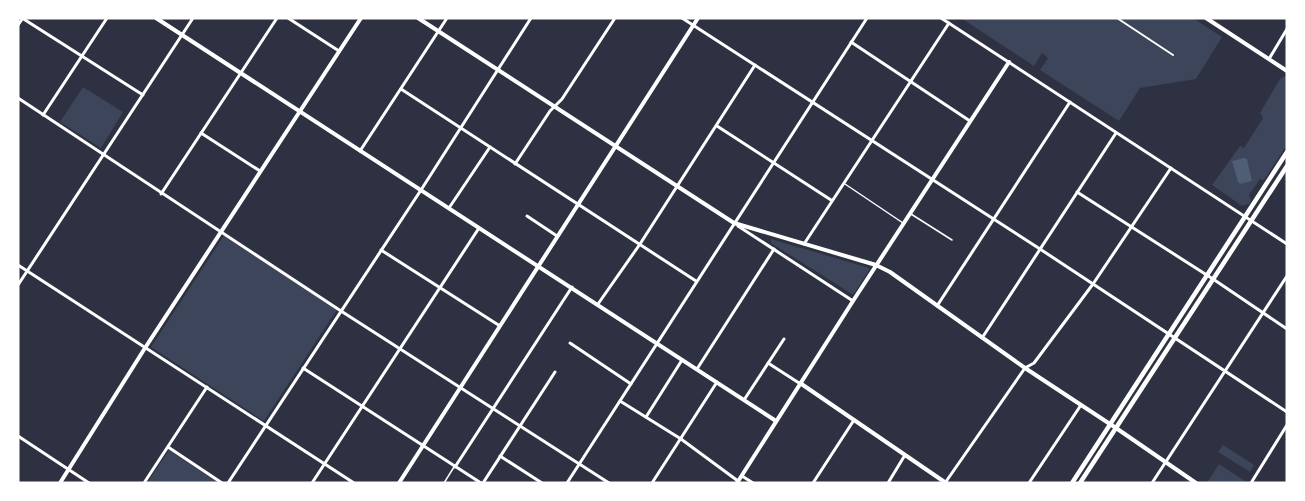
<svg xmlns="http://www.w3.org/2000/svg" width="1305" height="501" viewBox="0 0 1305 501" font-family="'Open Sans',sans-serif">
  <style>
    .green { fill: #3c4559 }
    .water { fill: #4f5d75 }
    .lines { fill: none; stroke-linecap: round; stroke-linejoin: round }
    .service { stroke: #fff; stroke-width: 1.5 }
    .pedestrian { stroke: #fff; stroke-width: 2 }
    .minor { stroke: #fff; stroke-width: 3 }
    .tertiary { stroke: #fff; stroke-width: 4 }
    .secondary { stroke: #fff; stroke-width: 4 }
    .primary { stroke: #fff; stroke-width: 4.5 }
  </style>
  <rect width="100%" height="100%" fill="#2d3142"/>
  <g class="green">
    <path d="M961,18H1193L1222,37L1196,79L1140,88L1119,121L1040,70L1048,58L1042,53L1034,66Z"/>
    <path d="M1287,75V145L1264,180L1260,179L1249,195L1251,200L1249,204L1242,206L1212,185L1240,146L1244,148L1263,118L1260,113L1280,79Z"/>
    <path d="M83,87L123,112L101,148L60,122Z"/>
    <path d="M225,234L338,308L264,421L151,347Z"/>
    <path d="M771,239L869,268V270L854,294H852L771,243Z"/>
    <path d="M1223,445L1254,465L1250,472L1218,452Z"/>
    <path d="M169,450L219,483H147Z"/>
    <path d="M1219,464L1245,481L1243,483H1207Z"/>
  </g>
  <path class="water" d="M1244,158L1247,159L1252,181L1240,184L1238,182L1232,161Z"/>
  <g class="lines">
    <g class="service">
      <path d="M845,184L903,223"/>
      <path d="M911,214L952,240"/>
      <path d="M444,483L454,467"/>
    </g>
    <path class="pedestrian" d="M1117,18L1173,55"/>
    <g class="minor">
      <path d="M22,18L143,95"/>
      <path d="M288,18L339,51"/>
      <path d="M682,18L1040,249L1287,412"/>
      <path d="M941,18L1287,244"/>
      <path d="M18,25L23,18"/>
      <path d="M851,42L970,121"/>
      <path d="M1269,59L1287,29"/>
      <path d="M401,89L696,281"/>
      <path d="M18,98L341,311L609,483"/>
      <path d="M43,115L107,18"/>
      <path d="M717,126L831,200"/>
      <path d="M201,133L260,171"/>
      <path d="M360,151L447,18"/>
      <path d="M515,164L550,111L562,99L615,18"/>
      <path d="M1077,192L1213,279L1287,329"/>
      <path d="M161,194L277,18"/>
      <path d="M449,208L490,147"/>
      <path d="M527,216L557,236"/>
      <path d="M738,226L853,301"/>
      <path d="M804,244L949,23"/>
      <path d="M381,250L500,326"/>
      <path d="M18,265L354,483"/>
      <path d="M18,285L193,18"/>
      <path d="M598,304L640,244L755,65"/>
      <path d="M937,306L1070,102"/>
      <path d="M982,338L1116,133"/>
      <path d="M570,343L631,384"/>
      <path d="M768,363L799,383"/>
      <path d="M303,368L481,483"/>
      <path d="M697,369L774,249"/>
      <path d="M744,400L784,339"/>
      <path d="M620,401L681,439L738,481"/>
      <path d="M646,417L682,360"/>
      <path d="M18,436L89,483"/>
      <path d="M168,447L222,483"/>
      <path d="M500,456L542,483"/>
      <path d="M455,467L572,287"/>
      <path d="M742,476L753,483"/>
      <path d="M144,483L207,387"/>
      <path d="M228,483L421,190L531,18"/>
      <path d="M312,483L479,228"/>
      <path d="M483,483L555,372"/>
      <path d="M567,483L867,18"/>
      <path d="M652,483L717,382"/>
      <path d="M813,483L854,420"/>
      <path d="M888,483L905,455"/>
      <path d="M945,483L1025,368L1034,363L1093,284L1171,168"/>
      <path d="M1029,483L1081,405"/>
      <path d="M1152,483L1287,276"/>
      <path d="M1251,483L1287,425"/>
    </g>
    <g class="tertiary">
      <path d="M156,18L776,421"/>
      <path d="M1206,18L1287,71"/>
      <path d="M800,383L946,483"/>
      <path d="M1116,428L1196,483"/>
      <path d="M399,483L698,18"/>
      <path d="M737,483L853,301L1009,62"/>
    </g>
    <g class="secondary">
      <path d="M418,18L734,223L876,265L890,272L1025,368L1116,428"/>
      <path d="M60,483L145,348L361,18"/>
    </g>
    <g class="primary">
      <path d="M1072,483L1287,152"/>
      <path d="M1080,483L1287,166"/>
    </g>
  </g>
  <rect width="1305" height="501" fill="none" stroke="#ffffff" stroke-width="39"/>
</svg>
